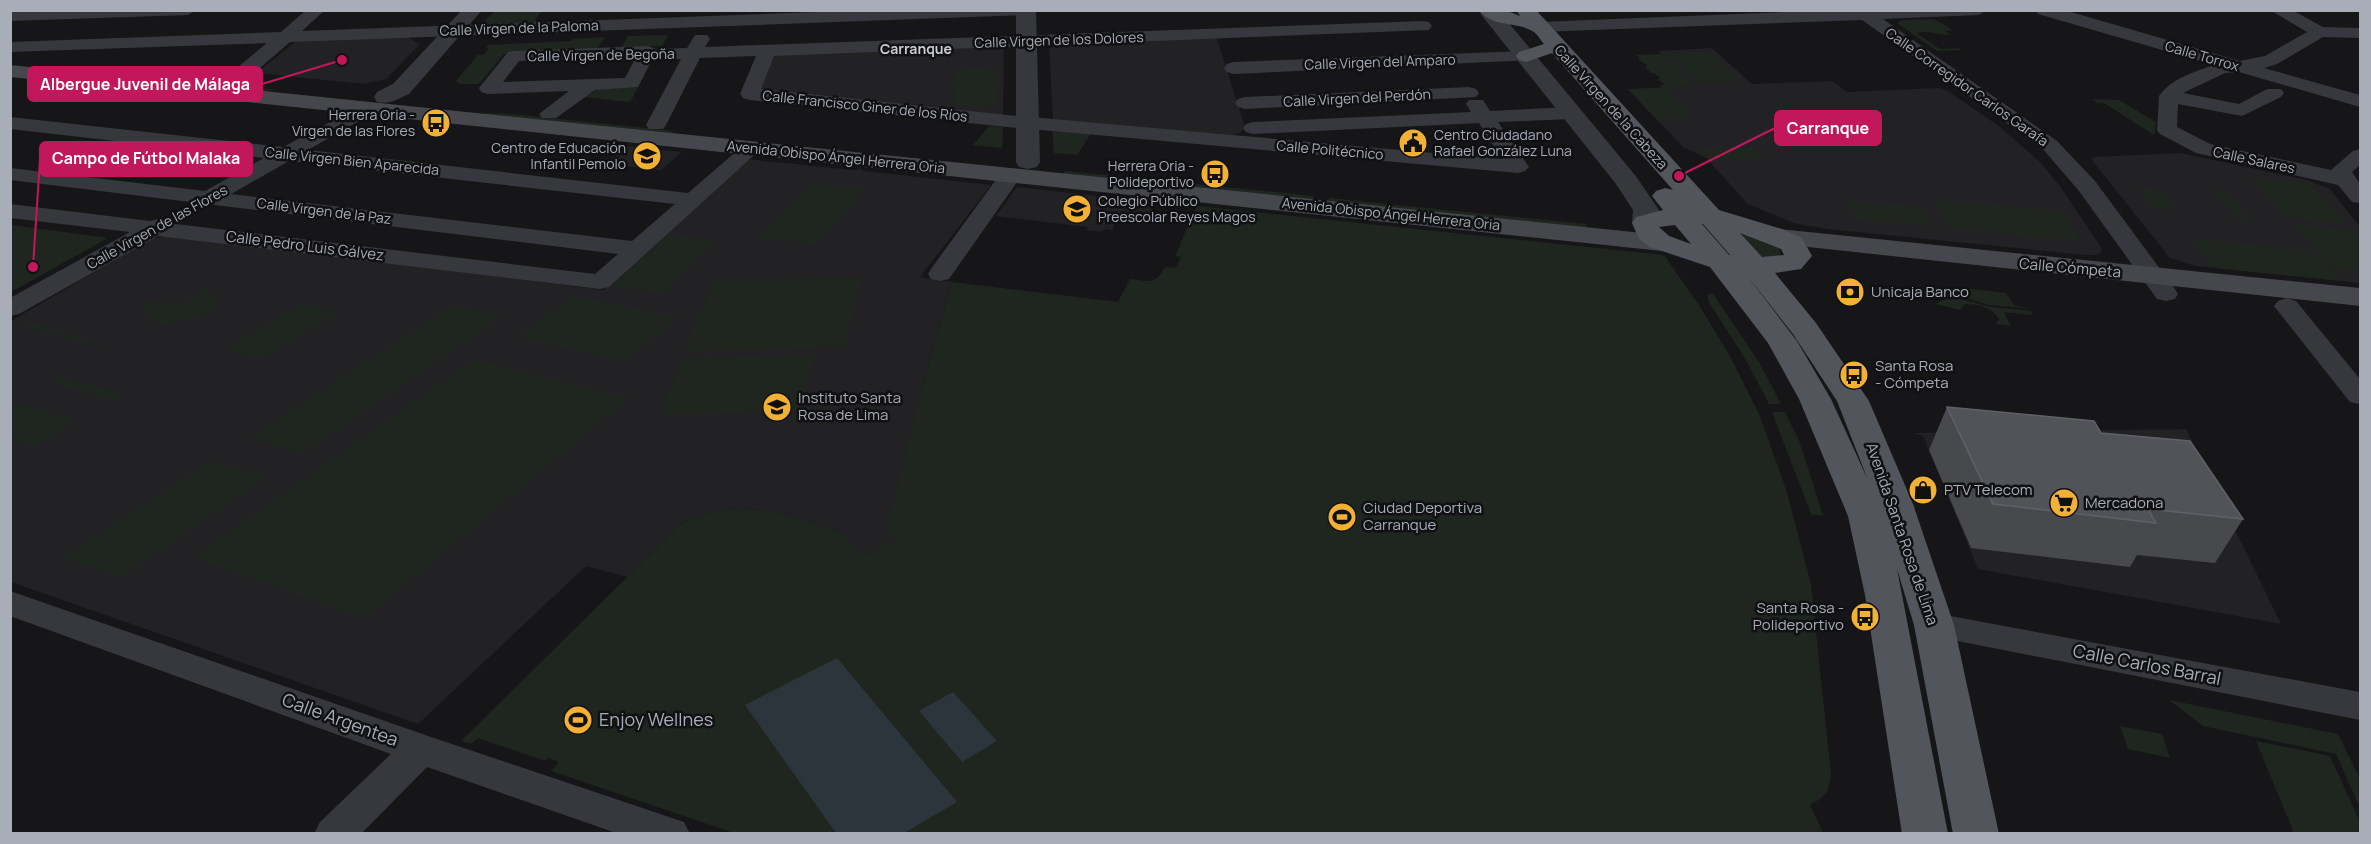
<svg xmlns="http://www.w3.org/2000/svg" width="2371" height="844" viewBox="0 0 2371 844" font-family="Manrope,sans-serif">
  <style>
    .built { fill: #222225 }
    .green { fill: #1e261f }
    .water { fill: #2c353c }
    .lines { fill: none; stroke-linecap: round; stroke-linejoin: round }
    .minor { fill: #37383d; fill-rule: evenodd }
    .tertiary { fill: #37383d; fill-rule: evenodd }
    .secondary { fill: #45474d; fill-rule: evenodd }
    .primary { fill: #53555c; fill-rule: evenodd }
    .wall { fill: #47494d }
    .building { fill: #525359; stroke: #5f6168; stroke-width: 1.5 }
    .labels { text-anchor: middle; stroke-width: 5; stroke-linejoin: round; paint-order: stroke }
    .far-street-label { font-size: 14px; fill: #a8adb8; stroke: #111113 }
    .far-neighbourhood-label { font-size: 14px; font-weight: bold; fill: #c9ccd4; stroke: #111113 }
    .far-poi-label { font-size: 14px; fill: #a8adb8; stroke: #111113; text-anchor: end }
    .street-label { font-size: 15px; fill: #a8adb8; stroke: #111113 }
    .poi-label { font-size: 15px; fill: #a8adb8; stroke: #111113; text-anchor: start }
    .near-street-label { font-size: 18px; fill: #a8adb8; stroke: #111113 }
    .near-poi-label { font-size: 18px; fill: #a8adb8; stroke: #111113; text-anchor: start }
    .leader { fill: none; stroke: #c2185b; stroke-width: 2 }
    .callout-dot { fill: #c2185b; stroke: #111113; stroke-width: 2 }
    .callout { fill: #c2185b; stroke: #c2185b; stroke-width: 2 }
    .callout-label { font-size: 16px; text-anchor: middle; font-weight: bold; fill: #fff }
  </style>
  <rect width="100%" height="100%" fill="#161618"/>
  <g class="built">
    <path d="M1216,36L1245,127L1240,133L1232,135L1053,120L1049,42Z"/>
    <path d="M407,37L420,44L386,79L364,84L257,73L296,41Z"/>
    <path d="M1004,44L1003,115L756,91L771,53Z"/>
    <path d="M1712,48L1752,84L1833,81L1847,92L1940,88L1948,91L2000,127L2039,161L2059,185L2101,247V252L2096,255H2085L1827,229L1794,223L1748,204L1706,158L1683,147L1628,89L1694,86L1658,51Z"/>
    <path d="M628,146L641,148L682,152L661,170L605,164Z"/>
    <path d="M2180,153L2307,180L2330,189L2360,227V283L2196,266L2170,258L2091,159L2093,157Z"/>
    <path d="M746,159L853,170L861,169L864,171L991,185L920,277L952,282L920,395L897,538L865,556L839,532L774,511L738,508L711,512L683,522L627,577L586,566L418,724L11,582V321L153,238L174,236L603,290Z"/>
    <path d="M1017,187L1105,197L1156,202L1145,223L1126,221L1128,216L1120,215L1112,230L1104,229L1102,232L1086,230L1088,227L996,216Z"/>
    <path d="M2186,429L2281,624L1978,569L1923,436L1914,433Z"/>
  </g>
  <g class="green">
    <path d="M495,11H542L535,20H544L542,23L481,25Z"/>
    <path d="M1934,19L1953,30L1945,31L1950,35C1938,35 1928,30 1916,33L1940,49L1958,48L1961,50L1937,51L1897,23L1902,20Z"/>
    <path d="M666,35L668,36L662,46L621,48L628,36Z"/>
    <path d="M605,37L598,47L594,49L504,54L479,84H459L456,81L478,55H483L489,48H486L489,45L571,41L573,39Z"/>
    <path d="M1708,51L1740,81L1699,83L1668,53Z"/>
    <path d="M1662,54L1695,86L1664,88L1693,118L1657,120L1628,89L1661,88L1660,85H1666L1657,79L1660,78L1654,73H1651L1645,67L1648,66L1640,61L1637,55Z"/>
    <path d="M62,68L278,90L252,92L33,69Z"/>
    <path d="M997,68L995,106L953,107L957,69Z"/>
    <path d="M638,87L631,101L628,102L585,97L598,89Z"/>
    <path d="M2092,99L2119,100L2156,122L2154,135L2104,103H2098Z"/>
    <path d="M486,113L512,114L674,131L669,135L482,115Z"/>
    <path d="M989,126L1003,127L1002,148L973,145Z"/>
    <path d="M1052,128L1092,132L1077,155L1054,153Z"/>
    <path d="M1753,147L1765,158L1712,161L1700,149Z"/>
    <path d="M1065,171L1314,196L1313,201L1063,176Z"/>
    <path d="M2250,177L2308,182L2350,223L2289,218Z"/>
    <path d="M812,183L866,188L815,244L758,237Z"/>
    <path d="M2137,188L2161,190L2176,210L2151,207Z"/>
    <path d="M2213,190L2229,192L2233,196H2226L2230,201L2238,202L2247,211H2239L2244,217L2252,218L2256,222L2239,221Z"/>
    <path d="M1329,198L1586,224L1587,229L1328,203Z"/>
    <path d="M1934,199L2061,211L2081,241L1948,228Z"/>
    <path d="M1848,201L1923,207L1933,226L1856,219Z"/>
    <path d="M1197,206L1664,255L1699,305L1731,358L1759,414L1786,489L1811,584L1831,774C1829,790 1827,798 1810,804L1823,833L737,834L551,771L559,762L548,758L545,761L478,738L471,744L461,741L683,522L711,512L738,508L774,511L839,532L865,556L896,538L888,527L920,395L952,282L1118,302L1130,279C1148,281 1156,285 1165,267L1176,268L1181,257L1175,256L1190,221L1197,222L1198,216L1193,215Z"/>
    <path d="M11,225L108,238L11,292Z"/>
    <path d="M2294,225L2353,231L2360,238V271L2335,269Z"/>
    <path d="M1737,230L1776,245L1780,249V256L1763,260Z"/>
    <path d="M668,235L717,240L663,293L611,286Z"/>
    <path d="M2191,239L2313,251L2342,281L2216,268Z"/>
    <path d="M861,277L844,346L684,352L714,281Z"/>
    <path d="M1964,288L2006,293L2014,305L2027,308L1989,305L1953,294Z"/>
    <path d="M206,289L219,299L218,305C201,316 178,322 158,324L140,308L151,301L182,305Z"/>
    <path d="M1708,294H1713L1759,362L1781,404H1769L1746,360L1708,301Z"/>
    <path d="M574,296H575L678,318L625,361L518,337Z"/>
    <path d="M1949,296L1991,307L2031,311L2032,315L2004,312L2011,326L1996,324L1999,319C1992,307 1978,304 1965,304L1960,310L1936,304Z"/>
    <path d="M303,304L339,313L261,359L225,349Z"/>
    <path d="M454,305L503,316L304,453L250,438Z"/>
    <path d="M31,323L104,345L99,347L22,326Z"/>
    <path d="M814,354L799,409L660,414L683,359Z"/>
    <path d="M474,360L629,398L364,618L194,557Z"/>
    <path d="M63,378L123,395L113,401L53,383Z"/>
    <path d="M20,404L77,421L34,446L11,438V409Z"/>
    <path d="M1772,412H1785L1800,443L1823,516L1811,514Z"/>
    <path d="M212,461L268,477L121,577L63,558Z"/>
    <path d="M2169,700L2338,734L2360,779V808L2336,754L2203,726Z"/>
    <path d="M2120,726L2162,734L2170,758L2128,749Z"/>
    <path d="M2256,741L2330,756L2360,822V833H2294Z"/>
  </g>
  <g class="water">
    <path d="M837,658L957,802L904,833H836L745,705Z"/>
    <path d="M953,692L997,741L962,762L919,711Z"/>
  </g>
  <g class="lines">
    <g class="minor">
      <path d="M196,10L188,15L10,21V11Z"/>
      <path d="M306,10H325L302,31L874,10H1035L1027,15L290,42L240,85H226L224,81L226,77L267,43L10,52V42L281,32Z"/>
      <path d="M1835,10H1987L1979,15L1883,19L2057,141L2095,181L2175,289L2178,294L2175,299L2166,301L2157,299L2079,191L2043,149L1862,20L1539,32L1533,31L1530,27L1533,23L1539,22Z"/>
      <path d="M2036,10H2064L2240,61L2265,56L2307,32L2270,10H2292L2323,27L2360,28V38L2323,37L2277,64L2264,68L2360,95V107L2239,72L2225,73L2183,93L2239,104L2267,89H2281L2284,93L2281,97L2242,116L2178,104L2177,127L2210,144L2331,170L2353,151L2360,149V165L2352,172L2360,184V203L2352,202L2338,185L2196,153L2160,134L2157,130L2159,96C2172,78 2194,72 2214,65L2038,14Z"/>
      <path d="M1423,21L1429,22L1432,26L1429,30L774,56L761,89L1007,115L1502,159L1479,123L1253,134L1246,132L1243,128L1246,124L1253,122L1471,112L1466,104L1469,100H1483L1490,111L1571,107L1578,109L1581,113L1578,117L1571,119L1498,122L1529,167L1525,171L1518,173L1007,127L750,100L743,98L740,94L756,56L700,58L666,125L663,129H649L646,125L681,59L652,60L638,87L595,90L556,118H542L539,114L569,91L488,94L481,92L479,88L508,52L514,51L648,46L656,49L687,48L695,35H707L710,39L705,47ZM636,57L625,78L503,82L519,61Z"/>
      <path d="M1526,51L1532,52L1535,56L1532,60L1233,74L1227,72L1224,68L1227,64L1233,62Z"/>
      <path d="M1469,87L1476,89L1479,93L1476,97L1245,109L1238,107L1235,103L1238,99L1245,97Z"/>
      <path d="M366,103L373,105L376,109L373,113L308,150L688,193L745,144L752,142L759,144L762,148L609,287L600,289L158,236L19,314L10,316V298L130,232L10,218V204L150,221L158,219L167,223L595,274L618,254L10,180V168L205,191L264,158L10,129V117L283,147ZM289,161L675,204L632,241L231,194Z"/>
      <path d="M1011,169L1019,170L1022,175L949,279L940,281L931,279L928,274L931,269L1003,170Z"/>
      <path d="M2287,298L2296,301L2360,379V404L2350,402L2274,306L2278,301Z"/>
      <path d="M10,591L434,738L684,822L690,834H619L427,767L361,834H314L320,822L391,754L10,616Z"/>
      <path d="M1934,613L2360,692V720L1922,634L1917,625L1922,616Z"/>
    </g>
    <g class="tertiary">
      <path d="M462,10H482L409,94C398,99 389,105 377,102L374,97L377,92L393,84Z"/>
      <path d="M1016,10H1036L1040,162L1037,167L1028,169L1019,167L1016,162Z"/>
      <path d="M1482,10H1498L1635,175L1659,210L1658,223L1654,229L1645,231L1636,229L1632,223L1633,210L1616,184L1483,17L1480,13Z"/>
    </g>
    <g class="secondary">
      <path d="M10,65L1662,235L1672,237L1676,243L1672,249L1662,251L10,77Z"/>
      <path d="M1779,229L2360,288V306L1770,243L1766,237L1770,231Z"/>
    </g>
    <path class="primary" d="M1479,10H1505L1520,16L1516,10H1536L1719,210L1782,229L1802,238L1812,256L1801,269L1775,273L1816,323L1869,401L1913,504L1954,625L1999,834H1953L1914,625L1897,569L1948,834H1902L1865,595L1848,516L1799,399L1768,343L1710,267L1650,247L1639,239L1632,223L1636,217L1663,210L1652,196L1656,191L1665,188L1673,190L1552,53L1526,62L1519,60L1516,56L1519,52L1544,44C1541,41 1538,35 1534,32C1518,21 1492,28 1479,10ZM1702,224H1703L1730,255H1729ZM1675,225L1691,244L1669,236L1659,227ZM1740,233L1781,249L1784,255L1762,257ZM1745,273L1793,334L1837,401L1868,480L1831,399L1797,341Z"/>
  </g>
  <path class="wall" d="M1947,407L2243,519L2215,563L2137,555L2130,567L1971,548L1929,450Z"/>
  <path class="building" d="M1947,407L2094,421L2101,433L2190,441L2243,519L2148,509L2156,523L1993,504Z"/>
  <defs>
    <g id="bus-disc" transform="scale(1.5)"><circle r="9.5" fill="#f2b134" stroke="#111113"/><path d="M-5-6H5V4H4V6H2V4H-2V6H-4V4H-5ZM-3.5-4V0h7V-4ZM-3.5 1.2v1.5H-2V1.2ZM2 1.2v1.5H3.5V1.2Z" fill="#111"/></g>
    <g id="civic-disc" transform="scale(1.5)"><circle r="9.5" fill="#f2b134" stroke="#111113"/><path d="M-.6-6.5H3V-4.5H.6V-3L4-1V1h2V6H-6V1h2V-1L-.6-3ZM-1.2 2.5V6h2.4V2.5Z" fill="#111"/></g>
    <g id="school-disc" transform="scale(1.5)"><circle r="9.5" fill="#f2b134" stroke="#111113"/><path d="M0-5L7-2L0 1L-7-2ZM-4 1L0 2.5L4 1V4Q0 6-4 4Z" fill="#111"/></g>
    <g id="bank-disc" transform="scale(1.5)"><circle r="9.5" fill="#f2b134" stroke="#111113"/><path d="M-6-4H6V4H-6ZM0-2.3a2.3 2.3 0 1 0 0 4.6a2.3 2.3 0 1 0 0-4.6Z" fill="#111"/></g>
    <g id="shop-disc" transform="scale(1.5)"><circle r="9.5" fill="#f2b134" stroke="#111113"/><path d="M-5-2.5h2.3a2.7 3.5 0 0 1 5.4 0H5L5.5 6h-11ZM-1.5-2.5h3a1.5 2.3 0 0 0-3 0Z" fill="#111"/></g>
    <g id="supermarket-disc" transform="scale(1.5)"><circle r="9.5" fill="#f2b134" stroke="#111113"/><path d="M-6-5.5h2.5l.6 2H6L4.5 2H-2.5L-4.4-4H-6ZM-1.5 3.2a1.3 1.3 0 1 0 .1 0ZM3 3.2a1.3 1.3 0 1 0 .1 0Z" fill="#111"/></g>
    <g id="stadium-disc" transform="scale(1.5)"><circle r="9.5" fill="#f2b134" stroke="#111113"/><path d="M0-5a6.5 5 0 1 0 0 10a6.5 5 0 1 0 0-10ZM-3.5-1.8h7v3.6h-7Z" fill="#111"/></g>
  </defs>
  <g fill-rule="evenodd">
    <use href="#bus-disc" x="436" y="123"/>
    <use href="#civic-disc" x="1413" y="143"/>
    <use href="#school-disc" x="647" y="156"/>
    <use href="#bus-disc" x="1215" y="174"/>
    <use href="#school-disc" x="1077" y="209"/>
    <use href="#bank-disc" x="1850" y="292"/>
    <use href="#bus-disc" x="1854" y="375"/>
    <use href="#school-disc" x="777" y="407"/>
    <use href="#shop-disc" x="1923" y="490"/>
    <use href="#supermarket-disc" x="2064" y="503"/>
    <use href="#stadium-disc" x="1342" y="517"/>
    <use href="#bus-disc" x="1865" y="617"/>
    <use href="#stadium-disc" x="578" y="720"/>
  </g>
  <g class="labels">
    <g class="far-street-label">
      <text transform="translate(519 28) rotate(-2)" y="5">Calle Virgen de la Paloma</text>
      <text transform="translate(1059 40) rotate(-2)" y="5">Calle Virgen de los Dolores</text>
      <text transform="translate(601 55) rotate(-1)" y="5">Calle Virgen de Begoña</text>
      <text transform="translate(2202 56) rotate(16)" y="5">Calle Torrox</text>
      <text transform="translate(1380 62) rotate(-2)" y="5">Calle Virgen del Amparo</text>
      <text transform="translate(1967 87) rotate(35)" y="5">Calle Corregidor Carlos Garafa</text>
      <text transform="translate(1357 98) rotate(-3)" y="5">Calle Virgen del Perdón</text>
      <text transform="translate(865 106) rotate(6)" y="5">Calle Francisco Giner de los Ríos</text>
      <text transform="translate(1611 107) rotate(48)" y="5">Calle Virgen de la Cabeza</text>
      <text transform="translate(1330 150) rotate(5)" y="5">Calle Politécnico</text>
      <text transform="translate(836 157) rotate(6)" y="5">Avenida Obispo Ángel Herrera Oria</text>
      <text transform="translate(2254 160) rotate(12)" y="5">Calle Salares</text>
      <text transform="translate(352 161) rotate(6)" y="5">Calle Virgen Bien Aparecida</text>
      <text transform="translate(324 211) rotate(7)" y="5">Calle Virgen de la Paz</text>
      <text transform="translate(1391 214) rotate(6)" y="5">Avenida Obispo Ángel Herrera Oria</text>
      <text transform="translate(157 227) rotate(-29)" y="5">Calle Virgen de las Flores</text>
    </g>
    <g class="far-neighbourhood-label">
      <text x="916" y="54">Carranque</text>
    </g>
    <g class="far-poi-label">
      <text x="415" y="120">Herrera Oria -<tspan x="415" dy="16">Virgen de las Flores</tspan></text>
      <text x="1434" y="140" text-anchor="start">Centro Ciudadano<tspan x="1434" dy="16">Rafael González Luna</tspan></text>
      <text x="626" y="153">Centro de Educación<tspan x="626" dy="16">Infantil Pemolo</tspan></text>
      <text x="1194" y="171">Herrera Oria -<tspan x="1194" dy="16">Polideportivo</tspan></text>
      <text x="1098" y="206" text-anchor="start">Colegio Público<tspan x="1098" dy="16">Preescolar Reyes Magos</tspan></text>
    </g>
    <g class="street-label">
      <text transform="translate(305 246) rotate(7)" y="5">Calle Pedro Luis Gálvez</text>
      <text transform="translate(2070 268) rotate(5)" y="5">Calle Cómpeta</text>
      <text transform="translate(1902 534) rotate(71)" y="5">Avenida Santa Rosa de Lima</text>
    </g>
    <g class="poi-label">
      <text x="1871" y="297">Unicaja Banco</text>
      <text x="1875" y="371">Santa Rosa<tspan x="1875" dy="17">- Cómpeta</tspan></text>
      <text x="798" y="403">Instituto Santa<tspan x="798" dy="17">Rosa de Lima</tspan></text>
      <text x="1944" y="495">PTV Telecom</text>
      <text x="2085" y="508">Mercadona</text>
      <text x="1363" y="513">Ciudad Deportiva<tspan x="1363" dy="17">Carranque</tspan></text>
      <text x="1844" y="613" text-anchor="end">Santa Rosa -<tspan x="1844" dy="17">Polideportivo</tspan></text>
    </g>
    <g class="near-street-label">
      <text transform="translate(2147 665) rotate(11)" y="6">Calle Carlos Barral</text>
      <text transform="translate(340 720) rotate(20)" y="6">Calle Argentea</text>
    </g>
    <g class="near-poi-label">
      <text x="599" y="726">Enjoy Wellnes</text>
    </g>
  </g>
  <path class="leader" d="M342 60L262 84M1679 176L1775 128M33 267L40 159"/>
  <g class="callout-dot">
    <circle cx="342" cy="60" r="6"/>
    <circle cx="1679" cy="176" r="6"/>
    <circle cx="33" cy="267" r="6"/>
  </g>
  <g class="callout">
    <rect x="28" y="67" width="234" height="34" rx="6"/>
    <rect x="1775" y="111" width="106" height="34" rx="6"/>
    <rect x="40" y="142" width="212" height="34" rx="6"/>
  </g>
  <g class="callout-label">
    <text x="145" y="90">Albergue Juvenil de Málaga</text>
    <text x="1828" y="134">Carranque</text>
    <text x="146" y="164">Campo de Fútbol Malaka</text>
  </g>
  <rect width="2371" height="844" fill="none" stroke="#a8adb8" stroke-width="24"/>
</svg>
